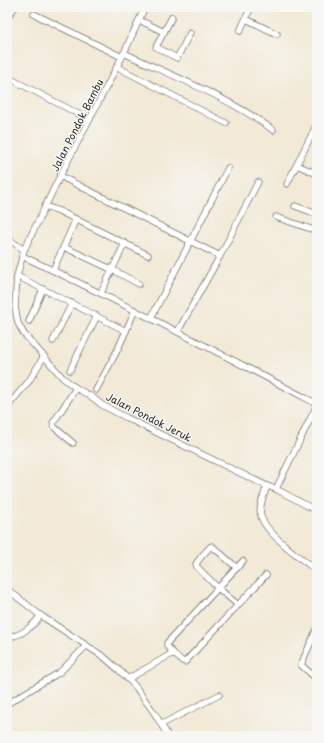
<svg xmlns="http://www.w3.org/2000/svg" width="324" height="743" viewBox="0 0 324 743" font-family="'Playpen Sans',sans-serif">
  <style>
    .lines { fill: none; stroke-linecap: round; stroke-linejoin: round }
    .minor-casing { stroke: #716e67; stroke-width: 7 }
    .minor { stroke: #fff; stroke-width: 5.5 }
    .labels { text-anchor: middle; stroke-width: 3; stroke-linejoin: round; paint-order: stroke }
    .street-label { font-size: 10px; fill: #2b2b2b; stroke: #f6f6f2 }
  </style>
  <rect width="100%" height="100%" fill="#f6f6f2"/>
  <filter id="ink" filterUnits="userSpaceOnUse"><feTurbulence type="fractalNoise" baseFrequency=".025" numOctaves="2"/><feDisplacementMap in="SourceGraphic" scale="8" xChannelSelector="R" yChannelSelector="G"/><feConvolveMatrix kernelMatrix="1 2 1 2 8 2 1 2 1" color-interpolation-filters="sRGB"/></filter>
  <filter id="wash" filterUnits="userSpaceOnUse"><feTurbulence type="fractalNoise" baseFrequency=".012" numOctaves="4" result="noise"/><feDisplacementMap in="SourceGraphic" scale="16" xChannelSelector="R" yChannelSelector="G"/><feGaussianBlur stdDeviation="0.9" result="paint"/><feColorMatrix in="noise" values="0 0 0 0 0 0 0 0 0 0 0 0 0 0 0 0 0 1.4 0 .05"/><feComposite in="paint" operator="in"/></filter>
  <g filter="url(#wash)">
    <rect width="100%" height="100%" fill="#f2e9d6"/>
  </g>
  <g filter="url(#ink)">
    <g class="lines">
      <g class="minor-casing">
        <g id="minor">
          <path d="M145,7L124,53L60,176L24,250L17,276L15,307L18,323L24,334L63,378L76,388L92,397L102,405L127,418L267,486L276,489L317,511"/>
          <path d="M34,14L122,57"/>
          <path d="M7,17L15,7"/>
          <path d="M172,17L156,47L177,58L190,33"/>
          <path d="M246,19L277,34"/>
          <path d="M139,20L164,32"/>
          <path d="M240,31L251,7"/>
          <path d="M124,53C173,76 230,98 273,130"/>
          <path d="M117,67L226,123"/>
          <path d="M7,77L90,120"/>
          <path d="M297,165L317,174"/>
          <path d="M60,176L220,256"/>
          <path d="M287,184L317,124"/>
          <path d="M45,206L59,211L148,255"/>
          <path d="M295,206L317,214"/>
          <path d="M276,217L317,231"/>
          <path d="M7,238L24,250"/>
          <path d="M64,247L113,270L139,284"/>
          <path d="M22,256C122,302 220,353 317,404"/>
          <path d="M53,270L76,219"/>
          <path d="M17,276L126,331"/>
          <path d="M101,293L125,243"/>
          <path d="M151,318L228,168"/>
          <path d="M29,321L43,289"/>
          <path d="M178,331L220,256L258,182"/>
          <path d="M53,341L72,303"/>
          <path d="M70,370L97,316"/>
          <path d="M96,390L118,349L135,310"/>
          <path d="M7,407L29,381L44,356"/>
          <path d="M73,443L54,427L53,423L76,388"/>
          <path d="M267,486C264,495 258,507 261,516C265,533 303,560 317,571"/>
          <path d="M276,489L317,405"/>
          <path d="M237,568L212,546L210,547L201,557L196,564L197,567L218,588L238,605"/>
          <path d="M7,589L40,615L104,657L119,670L135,686L155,714L168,736"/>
          <path d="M317,628L301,665L317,679"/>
          <path d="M7,632L12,636C21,636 37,623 40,615"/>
          <path d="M173,653L167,646V643L243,561"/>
          <path d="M128,679L173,653L182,661L185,662L266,575"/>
          <path d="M7,704L60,672L86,646"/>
          <path d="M162,724L219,695"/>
        </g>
      </g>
      <use href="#minor" class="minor"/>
    </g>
  </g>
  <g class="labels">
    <g class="street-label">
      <text transform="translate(77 125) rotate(-63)" y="4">Jalan Pondok Bambu</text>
      <text transform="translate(149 417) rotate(27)" y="4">Jalan Pondok Jeruk</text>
    </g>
  </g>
  <rect width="324" height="743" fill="none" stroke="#f6f6f2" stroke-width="24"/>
</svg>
